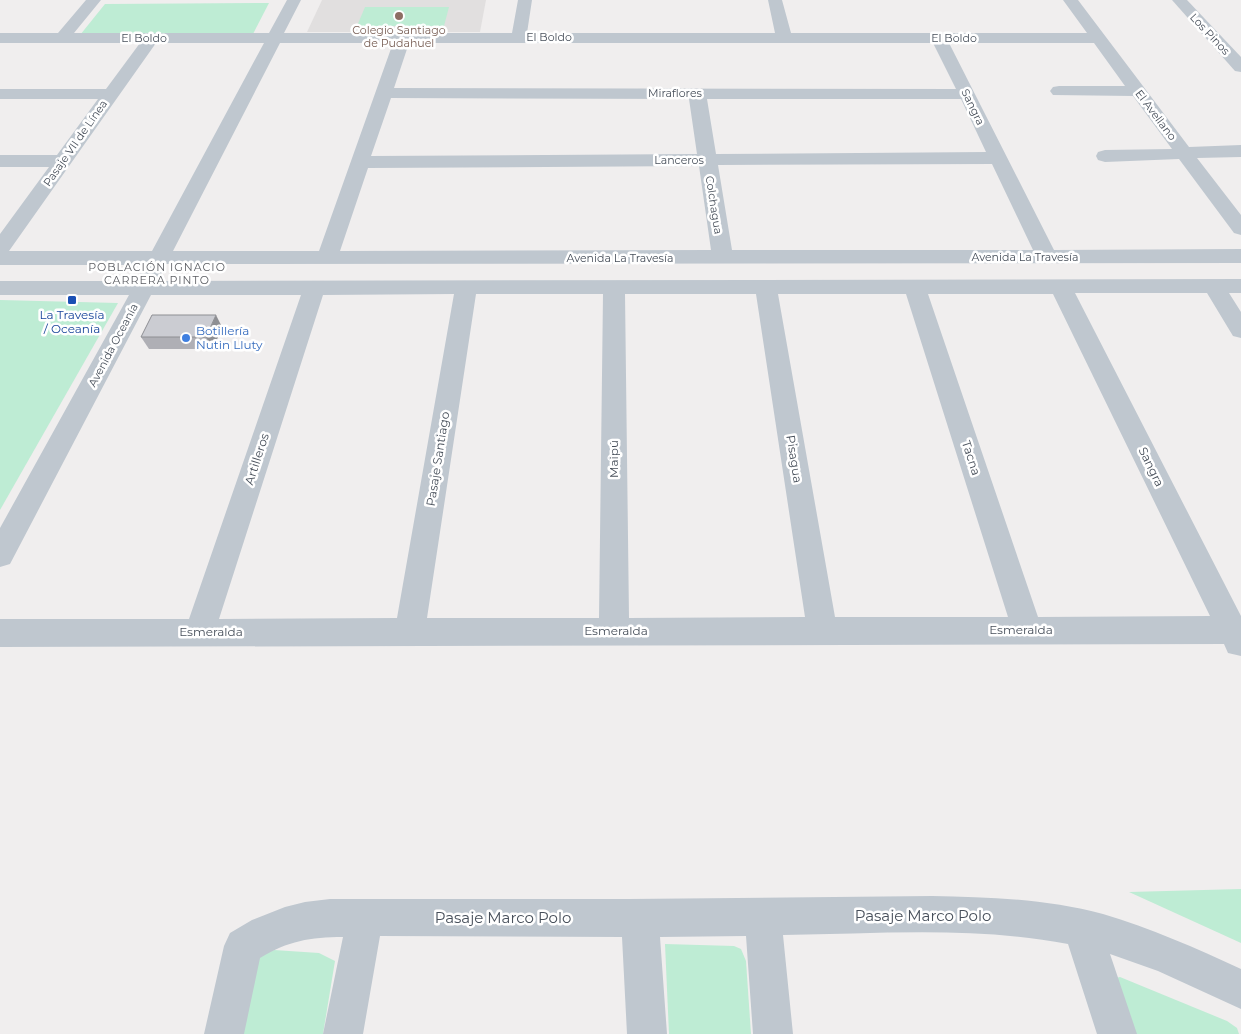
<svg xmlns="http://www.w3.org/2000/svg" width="1241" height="1034" viewBox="0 0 1241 1034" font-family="Montserrat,sans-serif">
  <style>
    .education { fill: #e1dfdf }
    .green { fill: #beecd4 }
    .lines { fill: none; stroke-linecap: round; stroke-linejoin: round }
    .minor { fill: #bfc7cf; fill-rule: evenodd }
    .wall { fill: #afafb5 }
    .shaded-wall { fill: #8e8f93 }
    .building { fill: #cbccd2; stroke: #8e8f93 }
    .education-dot { fill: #8d6e63; stroke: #fff; stroke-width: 2 }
    .transit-dot { fill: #1a4fb4; stroke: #fff; stroke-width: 2 }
    .shop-dot { fill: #3f7fe0; stroke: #fff; stroke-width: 2 }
    .labels { text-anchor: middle; stroke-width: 5; stroke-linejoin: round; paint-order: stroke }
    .far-education-label { font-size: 11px; fill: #785e54; stroke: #fff }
    .far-street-label { font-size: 11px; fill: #474f5a; stroke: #fff }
    .far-neighbourhood-label { font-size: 11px; letter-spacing: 1px; fill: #5b5d62; stroke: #fff }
    .transit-label { font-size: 12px; fill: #164399; stroke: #fff }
    .shop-label { font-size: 12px; fill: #366cbe; stroke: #fff; text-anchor: start }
    .street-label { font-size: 12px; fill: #474f5a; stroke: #fff }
    .near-street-label { font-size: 15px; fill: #474f5a; stroke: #fff }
  </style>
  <rect width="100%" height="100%" fill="#f0eeee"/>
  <path class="education" d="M322,0H486L480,32H307Z"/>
  <g class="green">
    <path d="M269,3L253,34L80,35L105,4Z"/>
    <path d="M365,7H449L444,26H357Z"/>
    <path d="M0,300L118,303L0,510Z"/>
    <path d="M1241,889V943L1129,892Z"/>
    <path d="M665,944L734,946L741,949L746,961L751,1034H669Z"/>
    <path d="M274,950L319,953L335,961L323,1034H225L251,959Z"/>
    <path d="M1120,977L1227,1021L1237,1028L1239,1034H1127L1112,979Z"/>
  </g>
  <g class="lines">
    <g class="minor">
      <path d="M86,0H101L74,33H269L287,0H301L284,33H512L518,0H532L527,33H775L768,0H782L791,33H1087L1063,0H1078L1189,147L1241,145V157L1197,158L1241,215V235L1234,233L1179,159L1105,162L1098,160L1096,156L1098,152L1105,150L1172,149L1133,96L1053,95L1050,91L1053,87L1059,86H1125L1094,43H949L1054,250L1241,249V263L166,264L158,281L1241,279V293H1229L1241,312V338L1233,336L1207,293H1075L1241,616V656L1228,653L1224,644L0,647V619H189L301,295H151L10,564L0,567V528L129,295H0V281H136L145,265H0V234L49,167H0V155H57L98,99H0V89H106L140,43H0V33H58ZM156,43H264L152,251H9ZM280,43H393L319,251H173ZM409,43H933L956,89L394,88ZM391,98L689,99L697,154L371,156ZM707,99H961L986,152L716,154ZM992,164L1033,250H732L718,165ZM699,166L711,250L340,251L368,168ZM454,294L397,618L219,619L323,295ZM476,294H603L599,618H427ZM625,294H756L805,617L629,618ZM778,294H906L1008,617H835ZM928,294H1053L1210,616L1038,617Z"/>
      <path d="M1172,0H1187L1241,57V72L1235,71Z"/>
      <path d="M932,896C989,897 1047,899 1103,914C1150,928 1196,948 1241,969V1009L1158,971L1110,954L1137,1034H1097L1068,944C975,926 878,934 783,935L793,1034H753L746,936L660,937L667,1034H627L622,937L380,936L363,1034H323L343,937C310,937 288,941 260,958L244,1034H204L224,946L230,933L252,920L285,907L305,902L330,899H629Z"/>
    </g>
  </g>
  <path class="wall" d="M222,327L213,349H149L141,337Z"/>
  <path class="shaded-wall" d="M216,315L222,327L213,349L206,337Z"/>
  <path class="building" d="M152,315H216L206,337H141Z"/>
  <circle class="education-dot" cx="399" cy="16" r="5"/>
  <rect class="transit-dot" x="67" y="295" width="10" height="10" rx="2.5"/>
  <circle class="shop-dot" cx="186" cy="338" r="5"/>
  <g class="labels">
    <g class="far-education-label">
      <text x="399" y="34">Colegio Santiago<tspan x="399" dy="13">de Pudahuel</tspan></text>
    </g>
    <g class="far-street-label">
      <text transform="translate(1210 34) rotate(47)" y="4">Los Pinos</text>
      <text x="549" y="41">El Boldo</text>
      <text x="144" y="42">El Boldo</text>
      <text x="954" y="42">El Boldo</text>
      <text x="675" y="97">Miraflores</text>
      <text transform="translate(973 107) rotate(64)" y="4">Sangra</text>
      <text transform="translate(1156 115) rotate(53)" y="4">El Avellano</text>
      <text transform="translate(75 143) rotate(-55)" y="4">Pasaje VII de Línea</text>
      <text x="679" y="164">Lanceros</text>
      <text transform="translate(714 205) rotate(81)" y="4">Colchagua</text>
      <text x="1025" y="261">Avenida La Travesía</text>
      <text x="620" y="262">Avenida La Travesía</text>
      <text transform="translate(113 345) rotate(-62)" y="4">Avenida Oceanía</text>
    </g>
    <g class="far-neighbourhood-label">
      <text x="157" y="271">POBLACIÓN IGNACIO<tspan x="157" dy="13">CARRERA PINTO</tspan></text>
    </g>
    <g class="transit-label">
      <text x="72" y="319">La Travesía<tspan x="72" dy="14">/ Oceanía</tspan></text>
    </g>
    <g class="shop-label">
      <text x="196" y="335">Botillería<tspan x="196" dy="14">Nutin Lluty</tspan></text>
    </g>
    <g class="street-label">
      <text transform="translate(971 458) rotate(72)" y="4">Tacna</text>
      <text transform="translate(257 459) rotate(-72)" y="4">Artilleros</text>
      <text transform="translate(438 459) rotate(-81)" y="4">Pasaje Santiago</text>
      <text transform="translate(614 459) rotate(-90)" y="4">Maipú</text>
      <text transform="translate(794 459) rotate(81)" y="4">Pisagua</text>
      <text transform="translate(1151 467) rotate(64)" y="4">Sangra</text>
      <text x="1021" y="634">Esmeralda</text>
      <text x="616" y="635">Esmeralda</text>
      <text x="211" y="636">Esmeralda</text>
    </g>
    <g class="near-street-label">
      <text x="923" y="921">Pasaje Marco Polo</text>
      <text x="503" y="923">Pasaje Marco Polo</text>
    </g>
  </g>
</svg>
